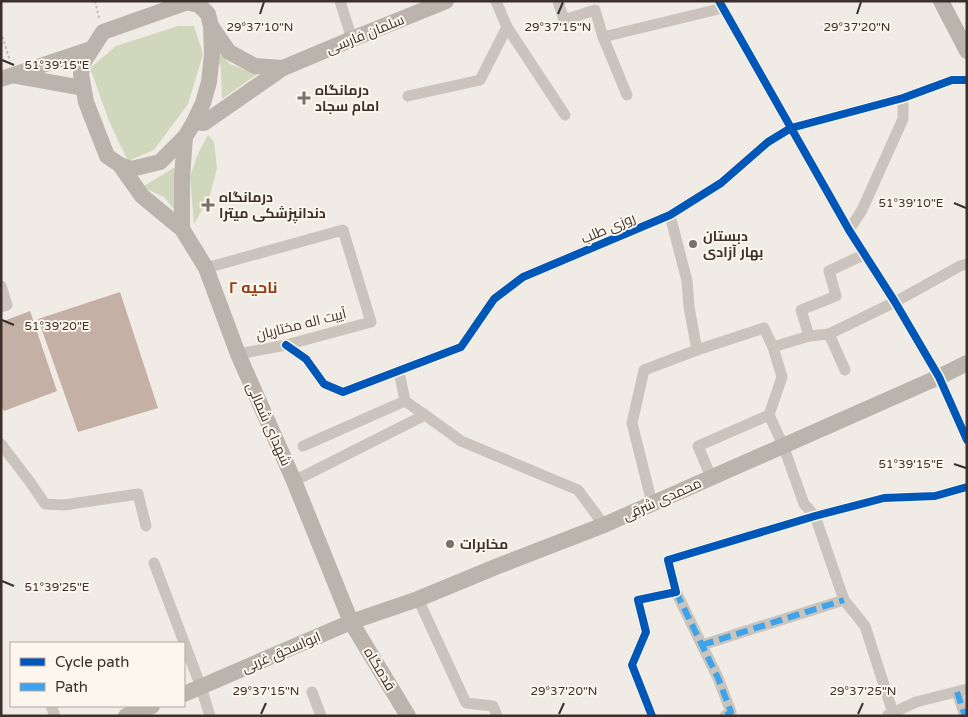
<svg xmlns="http://www.w3.org/2000/svg" width="968" height="717" viewBox="0 0 968 717" font-family="'Varela Round',Cairo,sans-serif">
  <style>
    .green { fill: #d0d7bd }
    .building { fill: #c5b0a5 }
    .lines { fill: none; stroke-linecap: round; stroke-linejoin: round }
    .path { stroke: #c3bcb5; stroke-width: 2; stroke-dasharray: 2.5 2.5; stroke-linecap: butt }
    .minor { stroke: #cac4bd; stroke-width: 11 }
    .secondary { stroke: #bab4ad; stroke-width: 16 }
    .quiet { stroke: #3fa3eb; stroke-width: 6; stroke-dasharray: 12 6; stroke-linecap: butt }
    .cycleway-casing { stroke: #fcf6ed; stroke-width: 11 }
    .cycleway { stroke: #0057b8; stroke-width: 8 }
    .ticks { fill: none; stroke: #3c302a; stroke-width: 2 }
    .poi-dot { fill: #7b716b; stroke: #fcf6ed; stroke-width: 2 }
    .labels { text-anchor: middle; stroke-width: 4; stroke-linejoin: round; paint-order: stroke }
    .street-label { font-size: 14px; fill: #3c302a; stroke: #fcf6ed }
    .poi-label { font-size: 14px; font-weight: bold; fill: #3c302a; stroke: #fcf6ed; text-anchor: start }
    .quarter-label { font-size: 16px; font-weight: bold; fill: #923e1b; stroke: #fcf6ed }
    .ticks-label { font-size: 12px; text-anchor: middle; fill: #3c302a; stroke: #fcf6ed; stroke-width: 4; stroke-linejoin: round; paint-order: stroke }
  </style>
  <rect width="100%" height="100%" fill="#f0ebe4"/>
  <g class="green">
    <path d="M178,26H194L203,54L188,104L154,150L128,161L109,121L90,68L116,46Z"/>
    <path d="M215,49L230,64L246,70L259,73L222,99L221,69Z"/>
    <path d="M208,135L214,142L217,168L210,195L194,224L190,177L197,156Z"/>
    <path d="M177,166L176,212L164,197L142,187Z"/>
  </g>
  <g class="building">
    <path d="M120,292L158,408L78,432L38,319Z"/>
    <path d="M30,311L57,391L4,411L1,405V322Z"/>
  </g>
  <g class="lines">
    <g class="path">
      <path d="M95,1L99,18"/>
      <path d="M1,32L10,61"/>
    </g>
    <g class="minor">
      <path d="M340,1L352,39"/>
      <path d="M496,1L507,27L565,115"/>
      <path d="M558,1L564,20L595,10L603,37L723,8"/>
      <path d="M719,1L849,230L895,302L939,377L967,440"/>
      <path d="M603,37L627,95"/>
      <path d="M408,96L480,80L507,27"/>
      <path d="M849,230L862,210L903,119V98"/>
      <path d="M206,268L343,230L371,322L286,345L238,354"/>
      <path d="M1,286L7,305L1,307"/>
      <path d="M829,334L845,370"/>
      <path d="M809,336L801,310L836,296L829,271L865,254"/>
      <path d="M286,345L306,359L324,384L343,392L461,347L494,299L523,277L670,215L721,183L768,142L791,128L903,98L952,80H967"/>
      <path d="M773,347L782,377L769,415L783,445L804,504L815,516L844,600L865,626L893,713"/>
      <path d="M697,350L764,328L773,347L809,336L829,334L895,302L960,266L967,264"/>
      <path d="M399,371L405,401L425,415"/>
      <path d="M1,444L30,482L45,504L64,505L138,494L146,526"/>
      <path d="M303,446L405,401"/>
      <path d="M711,477L698,446L769,415"/>
      <path d="M294,481L425,415L461,441L578,490L604,525"/>
      <path d="M652,503L632,423L644,370L697,350L689,307L687,281L670,215"/>
      <path d="M154,563L201,687L210,716"/>
      <path d="M676,592L718,678L731,712L725,716"/>
      <path d="M418,599L466,703L493,706L497,716"/>
      <path d="M702,645L844,600"/>
      <path d="M312,692L321,716"/>
      <path d="M957,692L965,716"/>
      <path d="M51,706L55,716"/>
      <path d="M888,715L916,702L967,689"/>
      <path d="M652,716L632,665L646,632L638,600L676,592L668,560L815,516L884,498L935,496L967,487"/>
    </g>
    <g class="secondary">
      <path d="M941,1L967,51"/>
      <path d="M185,3H190L199,5L208,14L211,26L212,54L209,82L203,103L194,122L185,137L160,162L131,169L120,165L107,156L86,102L81,74L83,63L103,32Z"/>
      <path d="M211,26L229,52L255,66L283,68"/>
      <path d="M16,76L83,88"/>
      <path d="M1,79L91,49"/>
      <path d="M194,122L204,123L283,68L352,39L446,1"/>
      <path d="M120,165L142,196L182,229L206,268L238,354L294,481L351,622L408,716"/>
      <path d="M182,229V178L185,137"/>
      <path d="M184,694L351,622L418,599L498,566L604,525L939,377L967,363"/>
      <path d="M126,716L152,706"/>
    </g>
    <g class="quiet">
      <path d="M676,592L718,678L731,712L725,716"/>
      <path d="M702,645L844,600"/>
      <path d="M957,692L965,716"/>
    </g>
    <g class="cycleway-casing">
      <g id="cycleway">
        <path d="M719,1L849,230L895,302L939,377L967,440"/>
        <path d="M286,345L306,359L324,384L343,392L461,347L494,299L523,277L670,215L721,183L768,142L791,128L903,98L952,80H967"/>
        <path d="M652,716L632,665L646,632L638,600L676,592L668,560L815,516L884,498L935,496L967,487"/>
      </g>
    </g>
    <use href="#cycleway" class="cycleway"/>
  </g>
  <path class="ticks" d="M260,14L264,2M558,14L563,2M857,14L861,2M2,60L14,65M954,203L966,208M2,320L14,325M954,464L966,468M2,581L14,586M261,714L266,703M559,714L564,703M858,714L863,703"/>
  <g class="poi-dot">
    <path d="M301.5 90.5h5v5h5v5h-5v5h-5v-5h-5v-5h5z"/>
    <path d="M205.5 197.5h5v5h5v5h-5v5h-5v-5h-5v-5h5z"/>
    <circle cx="693" cy="244" r="5"/>
    <circle cx="450" cy="544" r="5"/>
  </g>
  <g class="labels">
    <g class="street-label">
      <text transform="translate(365 34) rotate(-22)" y="5">سلمان فارسی</text>
      <text transform="translate(608 228) rotate(-23)" y="5">روزی طلب</text>
      <text transform="translate(301 324) rotate(-14)" y="5">آییت اله مختاریان</text>
      <text transform="translate(269 424) rotate(66)" y="5">شهدای شمالی</text>
      <text transform="translate(662 499) rotate(-24)" y="5">محمدی شرقی</text>
      <text transform="translate(281 652) rotate(-23)" y="5">ابواسحق غربی</text>
      <text transform="translate(380 669) rotate(59)" y="5">قدمگاه</text>
    </g>
    <g class="poi-label">
      <text x="315" y="95">درمانگاه<tspan x="315" dy="16">امام سجاد</tspan></text>
      <text x="219" y="202">درمانگاه<tspan x="219" dy="16">دندانپزشکی میترا</tspan></text>
      <text x="703" y="241">دبستان<tspan x="703" dy="16">بهار آزادی</tspan></text>
      <text x="460" y="549">مخابرات</text>
    </g>
    <g class="quarter-label">
      <text x="253" y="293">ناحیه ۲</text>
    </g>
  </g>
  <g class="ticks-label">
    <text x="260" y="31">29°37'10"N</text>
    <text x="558" y="31">29°37'15"N</text>
    <text x="857" y="31">29°37'20"N</text>
    <text x="57" y="69">51°39'15"E</text>
    <text x="911" y="207">51°39'10"E</text>
    <text x="57" y="330">51°39'20"E</text>
    <text x="911" y="468">51°39'15"E</text>
    <text x="57" y="591">51°39'25"E</text>
    <text x="266" y="695">29°37'15"N</text>
    <text x="564" y="695">29°37'20"N</text>
    <text x="863" y="695">29°37'25"N</text>
  </g>
  <rect width="968" height="717" fill="none" stroke="#3c302a" stroke-width="5"/>
  <rect x="10" y="642" width="175" height="65" fill="#fcf6ed" stroke="#afa79f"/>
  <rect x="20" y="658" width="25" height="8" fill="#0057b8" stroke="#afa79f"/>
  <text x="55" y="667" font-size="15" fill="#3c302a">Cycle path</text>
  <rect x="20" y="683" width="25" height="8" fill="#3fa3eb" stroke="#afa79f"/>
  <text x="55" y="692" font-size="15" fill="#3c302a">Path</text>
</svg>
